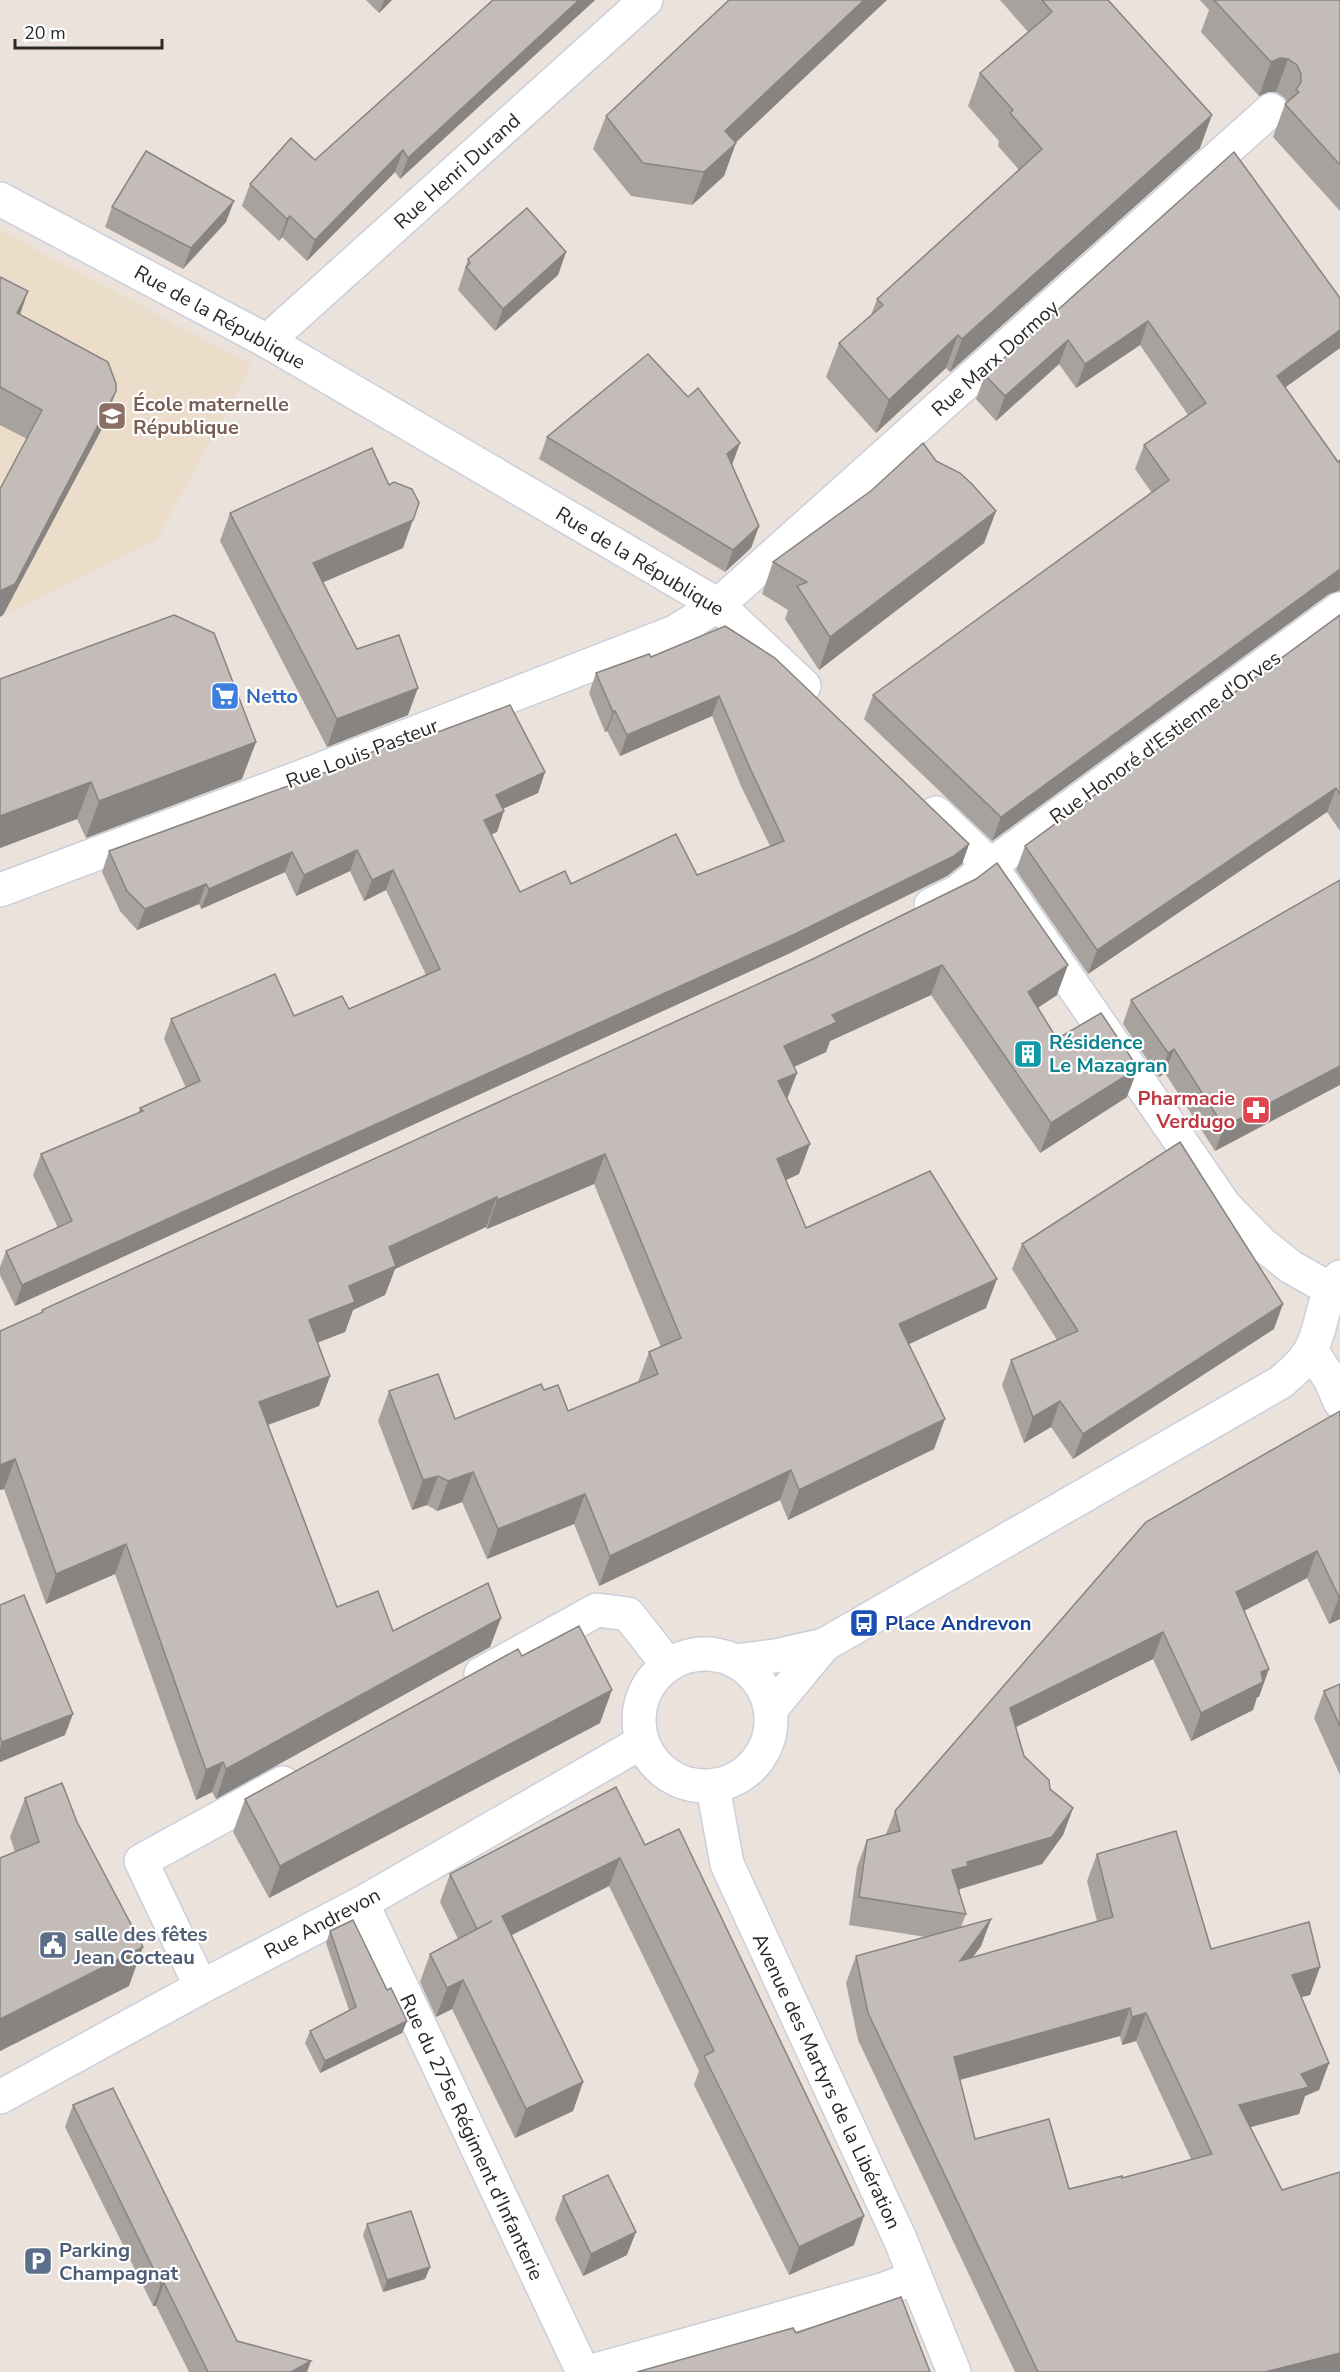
<svg xmlns="http://www.w3.org/2000/svg" width="1340" height="2372" viewBox="0 0 1340 2372" font-family="'Nunito Sans',sans-serif">
  <style>
    .education { fill: #ecddcb }
    .lines { fill: none; stroke-linecap: round; stroke-linejoin: round }
    .minor-casing { stroke: #cacfda; stroke-width: 36 }
    .tertiary-casing { stroke: #cacfda; stroke-width: 36 }
    .secondary-casing { stroke: #cacfda; stroke-width: 36 }
    .minor { stroke: #fff; stroke-width: 33 }
    .tertiary { stroke: #fff; stroke-width: 33 }
    .secondary { stroke: #fff; stroke-width: 33 }
    .wall { fill: #a8a29e; fill-rule: evenodd }
    .shaded-wall { fill: #888481 }
    .building { fill: #c3bcb8; stroke: #888481; stroke-width: 1.5; fill-rule: evenodd }
    .labels { text-anchor: middle; stroke-width: 4.5; stroke-linejoin: round; paint-order: stroke }
    .street-label { font-size: 20px; fill: #292929; stroke: #fff }
    .education-label { font-size: 20px; font-weight: bold; fill: #785e54; stroke: #fff; text-anchor: start }
    .shop-label { font-size: 20px; font-weight: bold; fill: #366cbe; stroke: #fff; text-anchor: start }
    .culture-label { font-size: 20px; font-weight: bold; fill: #0d838f; stroke: #fff; text-anchor: start }
    .health-label { font-size: 20px; font-weight: bold; fill: #be3a42; stroke: #fff; text-anchor: end }
    .transit-label { font-size: 20px; font-weight: bold; fill: #164399; stroke: #fff; text-anchor: start }
    .service-label { font-size: 20px; font-weight: bold; fill: #4e5e75; stroke: #fff; text-anchor: start }
  </style>
  <rect width="100%" height="100%" fill="#ebe2db"/>
  <path class="education" d="M0,230L252,365L157,539L0,617Z"/>
  <g class="lines">
    <g class="minor-casing">
      <g id="minor">
        <path d="M267,341L646,0"/>
        <path d="M0,890L301,777L675,632L718,605L1271,110"/>
        <path d="M931,905L957,892L983,871L1340,609"/>
        <path d="M1311,1350L1330,1379L1340,1402"/>
        <path d="M481,1674L597,1610L628,1614L668,1665"/>
        <path d="M362,1903L583,2372"/>
        <path d="M201,1987L141,1861L283,1783"/>
        <path d="M589,2372L882,2290L915,2278"/>
      </g>
    </g>
    <g class="tertiary-casing">
      <g id="tertiary">
        <path d="M0,199L267,341L718,605L804,686"/>
        <path d="M936,813L990,865L1225,1206L1262,1244L1291,1267L1330,1289"/>
        <path d="M713,1787L727,1864L900,2239L954,2372"/>
      </g>
    </g>
    <g class="secondary-casing">
      <g id="secondary">
        <circle cx="705" cy="1720" r="66"/>
        <path d="M735,1661L775,1656L824,1645L1281,1382C1291,1373 1303,1364 1310,1351C1324,1327 1320,1300 1340,1277"/>
        <path d="M771,1709L824,1645"/>
        <path d="M0,2097L201,1987L362,1903L642,1742"/>
      </g>
    </g>
    <use href="#minor" class="minor"/>
    <use href="#tertiary" class="tertiary"/>
    <use href="#secondary" class="secondary"/>
  </g>
  <g class="wall">
    <path d="M366,0H392L379,13Z"/>
    <path d="M491,0H595L400,179L395,172L307,261L282,237L279,241L242,206L250,184L315,160L492,1Z"/>
    <path d="M1000,0H1108L1200,148L950,372L946,368L876,433L826,377L839,343L871,315L877,299L1019,170L998,146L999,141L968,106L980,73L1028,32Z"/>
    <path d="M1200,0H1340V211L1273,137L1285,104L1287,102L1285,98L1276,92H1268L1259,96L1201,32L1209,10Z"/>
    <path d="M606,116L735,142L724,176L692,205L631,196L593,149Z"/>
    <path d="M1234,152L1340,348L1285,387L1338,462L1340,460V591L1329,594L992,841L864,719L873,695L1152,493L1135,469L1144,445L1188,415L1140,345L1076,388L1059,364L996,421L976,399L985,375Z"/>
    <path d="M112,207L226,222L183,269L105,227Z"/>
    <path d="M566,252L558,275L495,331L458,290L468,259Z"/>
    <path d="M0,277L28,291L20,314L105,423L3,615L27,439L0,425Z"/>
    <path d="M547,437L732,465L759,526L751,548L725,572L539,459Z"/>
    <path d="M936,461L996,511L984,543L819,670L785,619L788,610L762,594L773,562Z"/>
    <path d="M230,513L403,548L323,582L357,649L408,715L327,747L220,541Z"/>
    <path d="M1340,615V831L1327,812L1088,974L1016,870L1025,846Z"/>
    <path d="M725,626L969,844L962,864L947,876L788,954L15,1306L0,1275V1267L6,1251L58,1228L33,1175L41,1154L138,1113L140,1108L186,1088L164,1039L171,1019L294,1016L349,1009L426,975L386,890L364,901L350,871L296,896L285,872L201,909L199,904L137,930L120,911L102,872L109,851L351,763L352,760L430,735L545,772L538,793L503,809L497,832L491,834L520,892L571,884L697,875L770,846L741,786L712,716L620,756L607,731L605,732L589,693L596,673L651,657Z"/>
    <path d="M0,679L242,779L86,838L77,819L0,848Z"/>
    <path d="M976,879L1057,995L1037,1008L1057,1039L1127,1097L1040,1153L931,995L830,1041L826,1052L794,1067L787,1099L799,1174L786,1180L806,1228L986,1308L909,1344L934,1449L788,1520L780,1500L599,1586L574,1524L487,1559L462,1502L437,1511L427,1505L412,1510L378,1421L389,1391L455,1419L544,1390L568,1411L638,1382L649,1352L661,1347L594,1184L487,1229L486,1227L395,1269L385,1295L353,1310L345,1332L318,1342L330,1376L319,1406L268,1425L337,1607L393,1631L501,1618L490,1647L216,1799L212,1792L196,1800L115,1574L46,1604L4,1489L0,1490V1331L41,1313L42,1310L815,958Z"/>
    <path d="M1340,880L1215,1151L1165,1073L1159,1077L1123,1024L1131,1000Z"/>
    <path d="M1022,1244L1274,1329L1073,1459L1051,1427L1024,1443L1002,1385L1011,1360L1057,1340L1012,1269Z"/>
    <path d="M1340,1411V1619L1329,1624L1307,1578L1244,1611L1259,1697H1257L1253,1710L1191,1741L1153,1659L1016,1727L1024,1756L1050,1789L1073,1808L1063,1835L1042,1864L960,1889L959,1891L966,1914L961,1927L991,1919L981,1946L973,1957L1097,1921L1087,1881L1097,1854L1211,1949L1320,1967L1310,1995L1301,1997L1329,2063L1319,2090L1305,2096L1299,2114L1250,2127L1340,2372H1015L858,2040L846,1983L856,1956L926,1937L849,1925L857,1867L867,1840L886,1834L895,1811ZM1120,2036L1122,2045L1136,2041L1191,2159L1122,2178L1069,2189L975,2139L960,2080Z"/>
    <path d="M0,1605L65,1735L0,1762Z"/>
    <path d="M522,1656L600,1723L269,1898L233,1832L245,1799Z"/>
    <path d="M1340,1684V1775L1314,1718L1324,1691Z"/>
    <path d="M25,1798L129,1986L0,2051V1858L15,1852L10,1837Z"/>
    <path d="M645,1845L854,2245L789,2275L694,2085L699,2071L609,1886L511,1935L583,2082L573,2111L515,2138L452,2009L436,2017L420,1982L430,1954L458,1939L440,1902L450,1874Z"/>
    <path d="M330,1931L387,1990L407,2021L402,2033L320,2073L305,2043L310,2031L349,2010L326,1943Z"/>
    <path d="M73,2105L237,2341L307,2372H189L156,2306H153L65,2127Z"/>
    <path d="M563,2196L627,2255L583,2276L555,2219Z"/>
    <path d="M367,2224L430,2267L425,2279L383,2292L363,2235Z"/>
  </g>
  <g class="shaded-wall">
    <path d="M384,0H392L379,13Z"/>
    <path d="M579,0H595L400,179L408,158Z"/>
    <path d="M864,0H887L713,164L725,131Z"/>
    <path d="M1280,58L1288,59L1276,92H1268L1259,96L1271,62Z"/>
    <path d="M1212,115L1200,148L950,372L962,339Z"/>
    <path d="M736,143L724,176L692,205L704,172Z"/>
    <path d="M403,150L395,172L307,261L315,240Z"/>
    <path d="M234,201L226,222L183,269L191,248Z"/>
    <path d="M290,216L282,237L279,241L287,219Z"/>
    <path d="M566,252L558,275L495,331L503,309Z"/>
    <path d="M28,291L17,323V313Z"/>
    <path d="M1148,321L1140,345L1076,388L1085,364Z"/>
    <path d="M1340,330V348L1268,400L1277,376Z"/>
    <path d="M958,335L946,368L876,433L889,400Z"/>
    <path d="M1068,340L1059,364L996,421L1005,396Z"/>
    <path d="M116,391L105,423L3,615L0,617V591Z"/>
    <path d="M740,443L732,465L727,454Z"/>
    <path d="M996,511L984,543L819,670L830,637Z"/>
    <path d="M413,520L403,548L303,591L313,563Z"/>
    <path d="M759,526L751,548L725,572L733,550Z"/>
    <path d="M1340,569V586L1339,590L1329,594L992,841L1001,817Z"/>
    <path d="M418,688L408,715L327,747L337,719Z"/>
    <path d="M719,696L712,716L620,756L627,735Z"/>
    <path d="M615,711L607,731L605,732L613,712Z"/>
    <path d="M256,742L242,779L86,838L99,801Z"/>
    <path d="M545,772L538,793L488,815L496,795Z"/>
    <path d="M91,782L77,819L0,848V816Z"/>
    <path d="M1336,788L1327,812L1088,974L1097,950Z"/>
    <path d="M504,811L497,832L477,841L484,820Z"/>
    <path d="M969,844L962,864L947,876L788,954L15,1306L22,1285Z"/>
    <path d="M357,850L350,871L296,896L304,875Z"/>
    <path d="M292,852L285,872L201,909L209,889Z"/>
    <path d="M393,870L386,890L364,901L372,880Z"/>
    <path d="M206,884L199,904L137,930L145,909Z"/>
    <path d="M942,965L931,995L830,1041L826,1052L774,1076L784,1046L832,1015Z"/>
    <path d="M1068,965L1057,995L1017,1022L1028,992Z"/>
    <path d="M1174,1049L1165,1073L1159,1077L1168,1053Z"/>
    <path d="M1340,1066V1085L1215,1151L1224,1127Z"/>
    <path d="M1138,1068L1127,1097L1040,1153L1051,1123Z"/>
    <path d="M797,1073L786,1102L778,1081Z"/>
    <path d="M810,1144L799,1174L766,1189L777,1159Z"/>
    <path d="M605,1154L594,1184L487,1229L497,1200Z"/>
    <path d="M497,1197L486,1227L395,1269L385,1295L353,1310L345,1332L299,1350L309,1320L349,1286L389,1247Z"/>
    <path d="M997,1279L986,1308L888,1354L899,1324Z"/>
    <path d="M1283,1304L1274,1329L1073,1459L1083,1434Z"/>
    <path d="M330,1376L319,1406L248,1432L259,1402Z"/>
    <path d="M1060,1401L1051,1427L1024,1443L1033,1417Z"/>
    <path d="M945,1419L934,1449L788,1520L799,1490Z"/>
    <path d="M15,1459L4,1489L0,1490V1465Z"/>
    <path d="M791,1470L780,1500L599,1586L610,1556Z"/>
    <path d="M473,1472L462,1502L437,1511L448,1481Z"/>
    <path d="M438,1476L427,1505L412,1510L423,1480Z"/>
    <path d="M585,1494L574,1524L487,1559L498,1529Z"/>
    <path d="M126,1544L115,1574L46,1604L56,1574Z"/>
    <path d="M1317,1551L1307,1578L1226,1620L1236,1592Z"/>
    <path d="M1340,1596V1619L1329,1624L1339,1597Z"/>
    <path d="M501,1618L490,1647L216,1799L226,1769Z"/>
    <path d="M1163,1632L1153,1659L1000,1735L1010,1708Z"/>
    <path d="M1269,1669L1259,1697H1257L1253,1710L1191,1741L1201,1713L1261,1672Z"/>
    <path d="M612,1690L600,1723L269,1898L280,1866Z"/>
    <path d="M73,1714L65,1735L0,1762V1749L2,1742Z"/>
    <path d="M223,1762L212,1792L196,1800L206,1770Z"/>
    <path d="M1073,1808L1063,1835L1042,1864L960,1889L958,1893L952,1870Z"/>
    <path d="M620,1858L609,1886L492,1945L502,1916Z"/>
    <path d="M991,1919L981,1946L950,1988L960,1961Z"/>
    <path d="M143,1947L129,1986L0,2051V2019Z"/>
    <path d="M1320,1967L1310,1995L1282,2002L1292,1975Z"/>
    <path d="M463,1980L452,2009L436,2017L447,1988Z"/>
    <path d="M1130,2008L1120,2036L944,2084L954,2057Z"/>
    <path d="M1146,2013L1136,2041L1122,2045L1132,2017Z"/>
    <path d="M407,2021L402,2033L320,2073L325,2061Z"/>
    <path d="M1329,2063L1319,2090L1305,2096L1299,2114L1229,2133L1239,2105L1301,2074Z"/>
    <path d="M583,2082L573,2111L515,2138L526,2109Z"/>
    <path d="M864,2216L854,2245L789,2275L799,2247Z"/>
    <path d="M636,2232L627,2255L583,2276L591,2254Z"/>
    <path d="M430,2267L425,2279L383,2292L387,2280Z"/>
    <path d="M164,2283L156,2306H153L161,2284Z"/>
    <path d="M1340,2353V2372H1265Z"/>
    <path d="M311,2361L307,2372H291Z"/>
  </g>
  <g class="building">
    <path d="M493,0H579L408,158L403,150L315,240L290,216L287,219L250,184L291,138L315,160Z"/>
    <path d="M729,0H864L725,131L736,143L704,172L643,163L606,116Z"/>
    <path d="M1042,0H1108L1212,115L962,339L958,335L889,400L839,343L883,305L877,299L1042,149L1010,113L1013,110L980,73L1052,12Z"/>
    <path d="M1214,0H1340V165L1285,104L1299,92L1296,90L1301,82V74L1297,65L1288,59L1280,58L1271,62Z"/>
    <path d="M146,151L234,201L191,248L112,207Z"/>
    <path d="M1234,152L1340,298V330L1277,376L1338,462L1340,460V569L1001,817L873,695L1169,480L1144,445L1206,403L1148,321L1085,364L1068,340L1005,396L985,375Z"/>
    <path d="M527,208L566,252L503,309L466,267L470,263L468,259Z"/>
    <path d="M0,277L28,291L17,313L108,362L116,384V391L15,584L0,591V489L42,410L0,387Z"/>
    <path d="M648,354L688,397L698,388L740,443L727,454L759,526L733,550L547,437Z"/>
    <path d="M923,443L936,461L960,473L971,483L996,511L830,637L797,586L807,582L773,562L872,490Z"/>
    <path d="M372,448L389,485L394,482L412,489L419,503L413,520L313,563L357,649L399,635L418,688L337,719L230,513Z"/>
    <path d="M174,615L214,633L256,742L99,801L91,782L0,816V679Z"/>
    <path d="M1340,615V794L1336,788L1097,950L1025,846Z"/>
    <path d="M725,626L775,658L969,844L954,856L795,934L22,1285L6,1251L72,1221L41,1154L143,1111L140,1108L200,1081L171,1019L275,974L294,1016L342,996L349,1009L440,969L393,870L372,880L357,850L304,875L292,852L209,889L206,884L145,909L127,891L109,851L354,762L352,760L428,730L430,735L510,705L545,772L496,795L504,811L484,820L520,892L565,871L571,884L676,834L697,875L784,841L749,766L719,696L627,735L615,711L613,712L596,673L649,654L651,657Z"/>
    <path d="M997,863L1068,965L1028,992L1057,1039L1101,1013L1138,1068L1051,1123L942,965L832,1015L837,1022L784,1046L797,1073L778,1081L810,1144L777,1159L806,1228L930,1171L997,1279L899,1324L945,1419L799,1490L791,1470L610,1556L585,1494L498,1529L473,1472L448,1481L438,1476L423,1480L389,1391L438,1374L455,1419L541,1384L544,1390L558,1385L568,1411L658,1374L649,1352L681,1338L605,1154L497,1200V1197L389,1247L396,1266L349,1286L355,1302L309,1320L330,1376L259,1402L337,1607L378,1591L393,1631L488,1583L501,1618L226,1769L223,1762L206,1770L126,1544L56,1574L15,1459L0,1465V1331L43,1312L42,1310L815,958L976,879Z"/>
    <path d="M1340,880V1066L1224,1127L1174,1049L1168,1053L1131,1000Z"/>
    <path d="M1180,1142L1283,1304L1083,1434L1060,1401L1033,1417L1011,1360L1078,1331L1022,1244Z"/>
    <path d="M1340,1411V1596L1339,1597L1317,1551L1236,1592L1269,1669L1261,1672L1263,1682L1201,1713L1163,1632L1010,1708L1024,1756L1049,1780L1050,1789L1073,1808L1052,1837L967,1862L968,1866L952,1870L966,1914L859,1897L867,1840L900,1831L895,1811L1146,1522Z"/>
    <path d="M24,1595L73,1714L2,1742L0,1737V1605Z"/>
    <path d="M579,1626L612,1690L280,1866L245,1799L518,1649L522,1656Z"/>
    <path d="M1340,1684V1726L1324,1691Z"/>
    <path d="M62,1783L77,1822L143,1947L0,2019V1858L39,1842L25,1798Z"/>
    <path d="M616,1787L645,1845L679,1829L864,2216L799,2247L704,2056L714,2051L620,1858L502,1916L583,2082L526,2109L463,1980L447,1988L430,1954L492,1921L477,1929L450,1874Z"/>
    <path d="M1176,1831L1211,1949L1309,1922L1320,1967L1292,1975L1329,2063L1301,2074L1309,2087L1239,2105L1282,2190L1340,2172V2353L1265,2372H1038L868,2013L856,1956L991,1919L960,1961L1113,1917L1097,1854ZM1130,2008L1132,2017L1146,2013L1212,2154L1122,2178V2176L1069,2189L1049,2119L975,2139L954,2057Z"/>
    <path d="M353,1920L387,1990L391,1988L407,2021L325,2061L310,2031L356,2007L330,1931Z"/>
    <path d="M113,2088L237,2341L311,2361L291,2372H208L164,2283L161,2284L73,2105Z"/>
    <path d="M608,2175L636,2232L591,2254L563,2196Z"/>
    <path d="M411,2211L430,2267L387,2280L367,2224Z"/>
    <path d="M901,2297L930,2372H637L793,2328L796,2333Z"/>
  </g>
  <defs>
    <g id="school-square" transform="scale(1.5)"><rect x="-9" y="-9" width="18" height="18" rx="4" fill="#8d6e63" stroke="#fff"/><path d="M0-5L7-2L0 1L-7-2ZM-4 1L0 2.5L4 1V4Q0 6-4 4Z" fill="#fff"/></g>
    <g id="supermarket-square" transform="scale(1.5)"><rect x="-9" y="-9" width="18" height="18" rx="4" fill="#3f7fe0" stroke="#fff"/><path d="M-6-5.5h2.5l.6 2H6L4.5 2H-2.5L-4.4-4H-6ZM-1.5 3.2a1.3 1.3 0 1 0 .1 0ZM3 3.2a1.3 1.3 0 1 0 .1 0Z" fill="#fff"/></g>
    <g id="building-square" transform="scale(1.5)"><rect x="-9" y="-9" width="18" height="18" rx="4" fill="#0f9aa8" stroke="#fff"/><path d="M-4-6H4V6H1V3H-1V6H-4ZM-2.5-4.3h1.7v1.8h-1.7ZM.8-4.3h1.7v1.8H.8ZM-2.5-1h1.7V.8h-1.7ZM.8-1h1.7V.8H.8Z" fill="#fff"/></g>
    <g id="pharmacy-square" transform="scale(1.5)"><rect x="-9" y="-9" width="18" height="18" rx="4" fill="#e0444e" stroke="#fff"/><path d="M-2-6h4v4h4v4h-4v4h-4v-4h-4v-4h4Z" fill="#fff"/></g>
    <g id="bus-square" transform="scale(1.5)"><rect x="-9" y="-9" width="18" height="18" rx="4" fill="#1a4fb4" stroke="#fff"/><path d="M-5-6H5V4H4V6H2V4H-2V6H-4V4H-5ZM-3.5-4V0h7V-4ZM-3.5 1.2v1.5H-2V1.2ZM2 1.2v1.5H3.5V1.2Z" fill="#fff"/></g>
    <g id="civic-square" transform="scale(1.5)"><rect x="-9" y="-9" width="18" height="18" rx="4" fill="#5c6f8a" stroke="#fff"/><path d="M-.6-6.5H3V-4.5H.6V-3L4-1V1h2V6H-6V1h2V-1L-.6-3ZM-1.2 2.5V6h2.4V2.5Z" fill="#fff"/></g>
    <g id="parking-square" transform="scale(1.5)"><rect x="-9" y="-9" width="18" height="18" rx="4" fill="#5c6f8a" stroke="#fff"/><path d="M-3.5-5.5H1a3.5 3.5 0 0 1 0 7H-1V5.5H-3.5ZM-1-3.4V-.6H.8a1.4 1.4 0 0 0 0-2.8Z" fill="#fff"/></g>
  </defs>
  <g fill-rule="evenodd">
    <use href="#school-square" x="112" y="416"/>
    <use href="#supermarket-square" x="225" y="696"/>
    <use href="#building-square" x="1028" y="1054"/>
    <use href="#pharmacy-square" x="1256" y="1110"/>
    <use href="#bus-square" x="864" y="1623"/>
    <use href="#civic-square" x="53" y="1945"/>
    <use href="#parking-square" x="38" y="2261"/>
  </g>
  <g class="labels">
    <g class="street-label">
      <text transform="translate(457 171) rotate(-42)" y="7">Rue Henri Durand</text>
      <text transform="translate(220 317) rotate(29)" y="7">Rue de la République</text>
      <text transform="translate(995 358) rotate(-42)" y="7">Rue Marx Dormoy</text>
      <text transform="translate(640 561) rotate(31)" y="7">Rue de la République</text>
      <text transform="translate(1165 737) rotate(-36)" y="7">Rue Honoré d'Estienne d'Orves</text>
      <text transform="translate(362 753) rotate(-21)" y="7">Rue Louis Pasteur</text>
      <text transform="translate(322 1923) rotate(-28)" y="7">Rue Andrevon</text>
      <text transform="translate(827 2081) rotate(65)" y="7">Avenue des Martyrs de la Libération</text>
      <text transform="translate(472 2137) rotate(65)" y="7">Rue du 275e Régiment d'Infanterie</text>
    </g>
    <g class="education-label">
      <text x="133" y="411">École maternelle<tspan x="133" dy="23">République</tspan></text>
    </g>
    <g class="shop-label">
      <text x="246" y="703">Netto</text>
    </g>
    <g class="culture-label">
      <text x="1049" y="1049">Résidence<tspan x="1049" dy="23">Le Mazagran</tspan></text>
    </g>
    <g class="health-label">
      <text x="1235" y="1105">Pharmacie<tspan x="1235" dy="23">Verdugo</tspan></text>
    </g>
    <g class="transit-label">
      <text x="885" y="1630">Place Andrevon</text>
    </g>
    <g class="service-label">
      <text x="74" y="1941">salle des fêtes<tspan x="74" dy="23">Jean Cocteau</tspan></text>
      <text x="59" y="2257">Parking<tspan x="59" dy="23">Champagnat</tspan></text>
    </g>
  </g>
  <path d="M15 39v9h147v-9" fill="none" stroke="#292929" stroke-width="3"/>
  <text x="24" y="39" font-size="18" fill="#292929" stroke="#ffffff" stroke-width="4.5" paint-order="stroke">20 m</text>
</svg>
